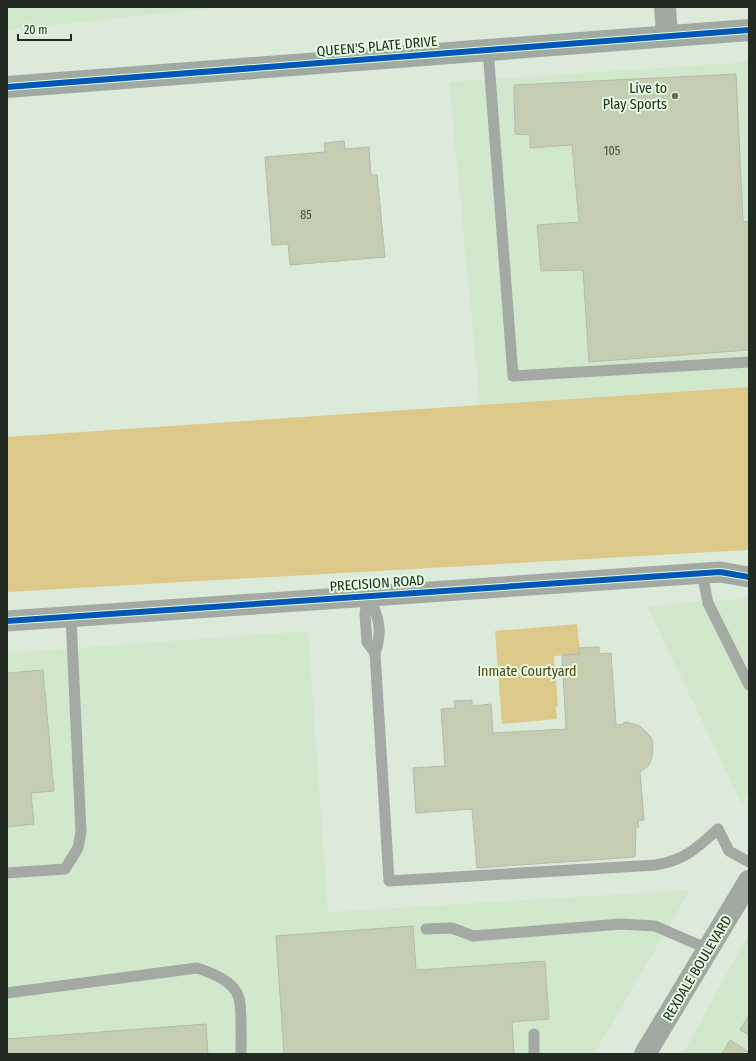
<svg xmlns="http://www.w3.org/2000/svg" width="756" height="1061" viewBox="0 0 756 1061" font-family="'Fira Sans Condensed',sans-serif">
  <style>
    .built { fill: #d1e8cd }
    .green { fill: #dcc98a }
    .building { fill: #c4ccb1; stroke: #b4bbae }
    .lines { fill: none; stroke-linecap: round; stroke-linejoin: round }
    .lane { stroke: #a3aaa4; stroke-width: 11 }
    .street { stroke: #a3aaa4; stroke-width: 21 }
    .secondary { stroke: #a0aaa2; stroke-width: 22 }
    .cycleway-casing { stroke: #e4fde1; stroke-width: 8 }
    .cycleway { stroke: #0057b8; stroke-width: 6 }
    .poi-dot { fill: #636e61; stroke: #e4fde1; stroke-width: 1.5 }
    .labels { text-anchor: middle; stroke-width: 4; stroke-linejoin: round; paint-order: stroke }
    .number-label { font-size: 12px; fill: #4a5345 }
    .street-label { font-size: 14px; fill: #222b21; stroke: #e4fde1 }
    .poi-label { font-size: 14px; fill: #222b21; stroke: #e4fde1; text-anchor: end }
    .park-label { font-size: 14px; fill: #544118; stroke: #e4fde1 }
  </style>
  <rect width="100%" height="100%" fill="#dcead9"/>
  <g class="built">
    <path d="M7,7H222L7,30Z"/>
    <path d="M749,62V387L480,405L449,82Z"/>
    <path d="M749,598V792L742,804L647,606Z"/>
    <path d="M308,631L328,912L690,890L594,1054H7V653Z"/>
    <path d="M749,933V1054H683Z"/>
  </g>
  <g class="green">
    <path d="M749,387V545L747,550L7,592V437Z"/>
    <path d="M577,624L580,654L554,656L558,707H556L557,719L502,724L495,631Z"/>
  </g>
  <g class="building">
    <path d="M736,74L743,222L749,221V350L589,362L583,270L541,271L537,225L579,222L572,145L530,148V135L515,134L514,85Z"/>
    <path d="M344,141L345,149L369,147L371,175H377L385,257L290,265L288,244L272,245L265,157L325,152L324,143Z"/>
    <path d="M599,647V654L611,653L616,724L623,725V723L627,722L640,726L650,736L653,742L652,758L649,765L640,772L644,820L638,821L639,827H636L635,857L477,868L472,809L416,813L413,768L445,766L441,709L455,708L454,701L472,700V706L491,704L493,733L566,729L562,655L580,654L579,648Z"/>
    <path d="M43,670L54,791L31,793L34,824L7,827V673Z"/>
    <path d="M413,926L416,970L545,961L549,1019L512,1022L514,1054H284L276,936Z"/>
    <path d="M749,1015V1035L740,1030Z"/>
    <path d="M206,1024L208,1054H7V1039Z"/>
    <path d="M730,1040L749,1052V1054H722Z"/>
  </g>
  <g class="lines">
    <g class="lane">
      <path d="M488,49L513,376L749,362"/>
      <path d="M702,573L708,603L749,685"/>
      <path d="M368,596C379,616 383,631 375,653L389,881L656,865C685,860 697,848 718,829L729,851L749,862"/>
      <path d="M368,596L365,614L367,642L375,653"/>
      <path d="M7,873L65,869L78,848L81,832L71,617"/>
      <path d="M426,929L452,928L473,936L621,924L655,926L708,949"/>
      <path d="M7,993L197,968C212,973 234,981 239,998C242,1009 241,1041 241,1054"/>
      <path d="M534,1034V1054"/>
    </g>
    <path class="street" d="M7,621L720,572L749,577"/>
    <g class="secondary">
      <path d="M665,7L667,35"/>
      <path d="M7,87L749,30"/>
      <path d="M645,1054L749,881"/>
    </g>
    <g class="cycleway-casing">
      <g id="cycleway">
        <path d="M7,87L749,30"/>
        <path d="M7,621L720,572L749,577"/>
      </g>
    </g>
    <use href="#cycleway" class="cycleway"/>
  </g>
  <circle class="poi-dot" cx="675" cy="96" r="4"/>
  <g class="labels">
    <g class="number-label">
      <text x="612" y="155">105</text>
      <text x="306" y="219">85</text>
    </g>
    <g class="street-label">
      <text transform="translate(377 46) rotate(-5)" y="5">QUEEN'S PLATE DRIVE</text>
      <text transform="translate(377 583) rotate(-4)" y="5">PRECISION ROAD</text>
      <text transform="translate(697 968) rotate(-59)" y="5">REXDALE BOULEVARD</text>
    </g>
    <g class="poi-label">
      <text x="667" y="93">Live to<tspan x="667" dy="16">Play Sports</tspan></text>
    </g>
    <g class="park-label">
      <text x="527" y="676">Inmate Courtyard</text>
    </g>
  </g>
  <rect width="756" height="1061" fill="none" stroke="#222b21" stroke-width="16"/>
  <path d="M18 34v6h53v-6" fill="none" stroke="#222b21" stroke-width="2"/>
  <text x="24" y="34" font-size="12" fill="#222b21" stroke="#e4fde1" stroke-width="3" paint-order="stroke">20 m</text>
</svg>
